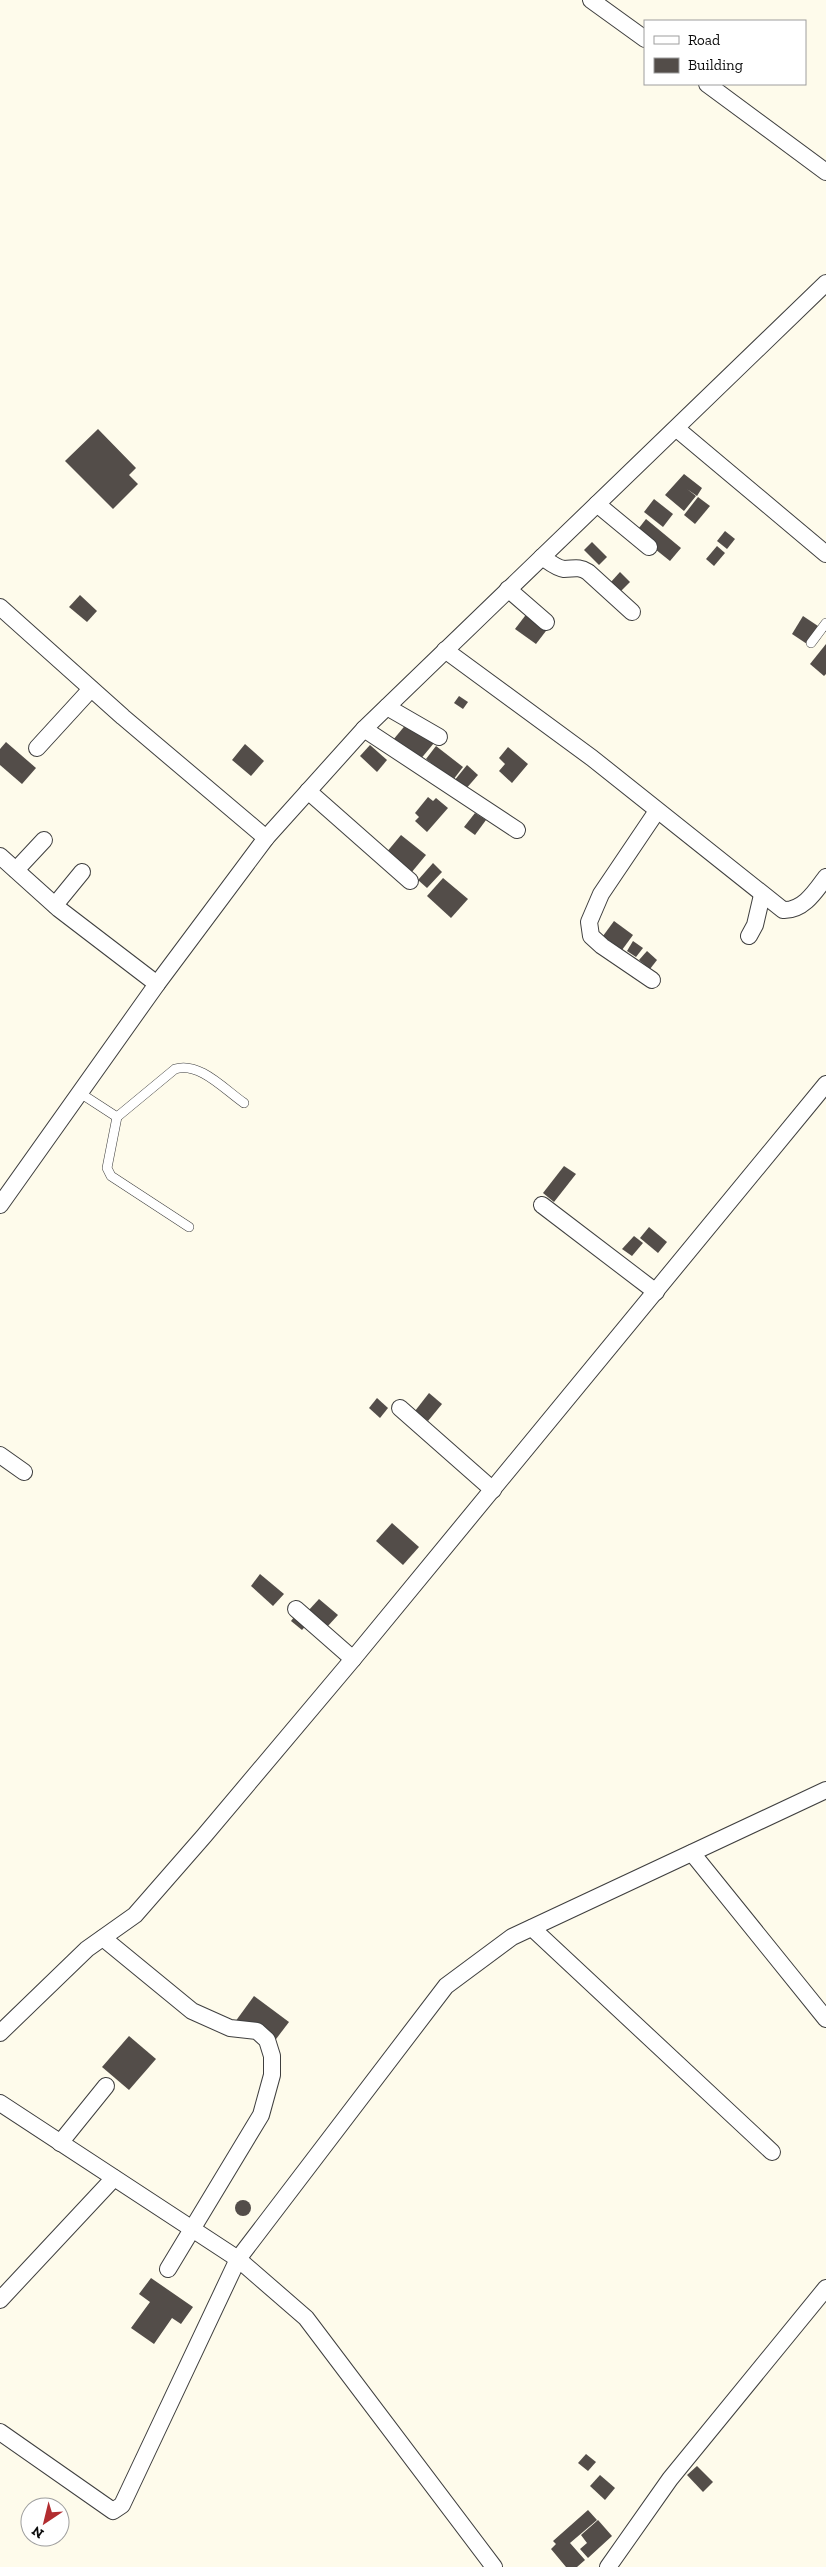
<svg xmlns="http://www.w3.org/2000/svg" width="826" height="2567" viewBox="0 0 826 2567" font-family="'Zilla Slab',serif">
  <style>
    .building { fill: #534d49 }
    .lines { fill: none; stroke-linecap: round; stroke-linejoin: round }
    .lane-casing { stroke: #3f3f3f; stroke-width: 10 }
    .street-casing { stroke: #3f3f3f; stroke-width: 18 }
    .lane { stroke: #fff; stroke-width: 9 }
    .street { stroke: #fff; stroke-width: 16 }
  </style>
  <rect width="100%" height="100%" fill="#fefbeb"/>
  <g class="building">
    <path d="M98,429L136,468L129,475L138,484L113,509L65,461Z"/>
    <path d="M684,474L702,488L697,496L687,489L696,496L684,511L665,495Z"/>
    <path d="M698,497L710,506L695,524L684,515Z"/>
    <path d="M654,499L673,514L663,527L644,512Z"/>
    <path d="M646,519L681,548L670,561L635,533Z"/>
    <path d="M725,531L735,539L727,549L717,541Z"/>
    <path d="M592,542L607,557L599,565L584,550Z"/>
    <path d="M717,546L725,553L714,566L706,559Z"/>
    <path d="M620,572L630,582L620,592L610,583Z"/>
    <path d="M80,595L97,611L87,622L69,607Z"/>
    <path d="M528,612L549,627L536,644L515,629Z"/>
    <path d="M803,616L818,626L807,644L792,634Z"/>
    <path d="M826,644V674L824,676L810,664Z"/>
    <path d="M459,696L468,702L463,709L454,703Z"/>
    <path d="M408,722L434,743L419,761L393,740Z"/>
    <path d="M6,742L36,768L22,784L0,765V749Z"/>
    <path d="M245,744L264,761L251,776L232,760Z"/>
    <path d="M370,745L387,760L377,772L360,756Z"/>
    <path d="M436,746L463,767L453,780L426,759Z"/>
    <path d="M508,747L528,764L512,783L499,771L505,764L499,758Z"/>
    <path d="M467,765L478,775L465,790L454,781Z"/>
    <path d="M428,797L433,801L436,798L448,808L427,832L415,821L419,817L415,813Z"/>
    <path d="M475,813L486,820L475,835L464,827Z"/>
    <path d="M401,835L426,855L411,873L386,853Z"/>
    <path d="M433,863L442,872L427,888L418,880Z"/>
    <path d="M443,878L468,899L451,918L427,896Z"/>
    <path d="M614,921L633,935L622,950L603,936Z"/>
    <path d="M633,941L643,948L636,957L627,951Z"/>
    <path d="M647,951L657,960L650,969L639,960Z"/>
    <path d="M564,1166L576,1174L554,1202L543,1193Z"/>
    <path d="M649,1227L667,1242L658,1253L640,1238Z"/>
    <path d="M634,1236L643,1243L632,1256L622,1249Z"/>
    <path d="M429,1393L442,1404L428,1421L415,1411Z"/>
    <path d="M377,1398L388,1408L380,1418L369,1408Z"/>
    <path d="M392,1523L419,1547L403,1565L376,1541Z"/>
    <path d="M260,1574L284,1594L273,1606L251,1586Z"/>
    <path d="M319,1599L338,1615L327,1627L308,1611Z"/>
    <path d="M298,1612L309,1622L302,1630L291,1621Z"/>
    <path d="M254,1996L289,2022L270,2047L235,2022Z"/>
    <path d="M129,2036L156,2059L129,2090L102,2067Z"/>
    <circle cx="243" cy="2208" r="8"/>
    <path d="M151,2278L193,2307L181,2324L172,2318L154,2344L131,2328L150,2302L139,2294Z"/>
    <path d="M586,2454L596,2462L588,2471L578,2463Z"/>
    <path d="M697,2466L713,2482L703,2492L687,2475Z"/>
    <path d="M600,2475L615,2488L605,2500L590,2486Z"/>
    <path d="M588,2510L597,2520L570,2543L585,2560L577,2567H566L551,2549L556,2544L553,2541Z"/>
    <path d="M598,2520L612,2536L588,2558L580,2549L587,2543L581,2535Z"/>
  </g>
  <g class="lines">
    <g class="lane-casing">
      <g id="lane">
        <path d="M811,643L826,623"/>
        <path d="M80,1093L117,1117L107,1168L111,1176L189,1227"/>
        <path d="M117,1117L175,1069C199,1061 225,1090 244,1103"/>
      </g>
    </g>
    <g class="street-casing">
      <g id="street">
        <path d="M591,0L645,39"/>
        <path d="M707,84L826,172"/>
        <path d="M677,429L826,554"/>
        <path d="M597,504L649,547"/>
        <path d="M542,557C548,561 556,568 564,569C574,569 578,566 588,572L632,612"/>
        <path d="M508,589L546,622"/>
        <path d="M0,607L123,717L266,838"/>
        <path d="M445,650L592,758L783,910C803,911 815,892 826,877"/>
        <path d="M387,707L439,737"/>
        <path d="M364,729L517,830"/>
        <path d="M37,748L91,689"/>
        <path d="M308,791L410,881"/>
        <path d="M0,856L59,909L157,984"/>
        <path d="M16,870L44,840"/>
        <path d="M55,905L82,872"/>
        <path d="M749,936L755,925L762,895"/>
        <path d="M652,980L602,946L591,936L589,922L601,894L657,811"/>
        <path d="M0,1205L157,984L266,838L364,729L826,283"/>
        <path d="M542,1205L656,1292"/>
        <path d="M400,1408L493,1490"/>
        <path d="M0,1455L24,1472"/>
        <path d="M296,1609L353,1659"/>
        <path d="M692,1853L826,2019"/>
        <path d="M532,1928L772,2152"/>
        <path d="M103,1938L192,2011L230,2028L257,2031L267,2040L272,2056V2075L261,2115L168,2269"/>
        <path d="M0,2033L87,1949L135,1915L204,1836L353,1659L826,1084"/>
        <path d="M0,2103L238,2259L306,2318L494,2567"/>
        <path d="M60,2143L106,2086"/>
        <path d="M0,2300L114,2178"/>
        <path d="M0,2432L113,2511L122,2505L238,2259L446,1986L512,1937L826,1790"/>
        <path d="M608,2567L670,2479L826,2288"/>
      </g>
    </g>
    <use href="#lane" class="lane"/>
    <use href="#street" class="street"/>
  </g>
  <rect x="644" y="20" width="162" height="65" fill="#ffffff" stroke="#9e9e9e"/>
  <rect x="654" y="36" width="25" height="8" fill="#ffffff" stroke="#9e9e9e"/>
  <text x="688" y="45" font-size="15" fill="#0c0c0c">Road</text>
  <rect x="654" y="58" width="25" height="15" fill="#534d49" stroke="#9e9e9e"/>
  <text x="688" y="70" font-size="15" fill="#0c0c0c">Building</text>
  <g transform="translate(45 2522) rotate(215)"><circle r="24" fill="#ffffff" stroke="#9e9e9e"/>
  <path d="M0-4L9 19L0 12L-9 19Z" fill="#b22d30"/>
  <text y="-8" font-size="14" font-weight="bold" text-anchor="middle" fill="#0c0c0c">N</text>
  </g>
</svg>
